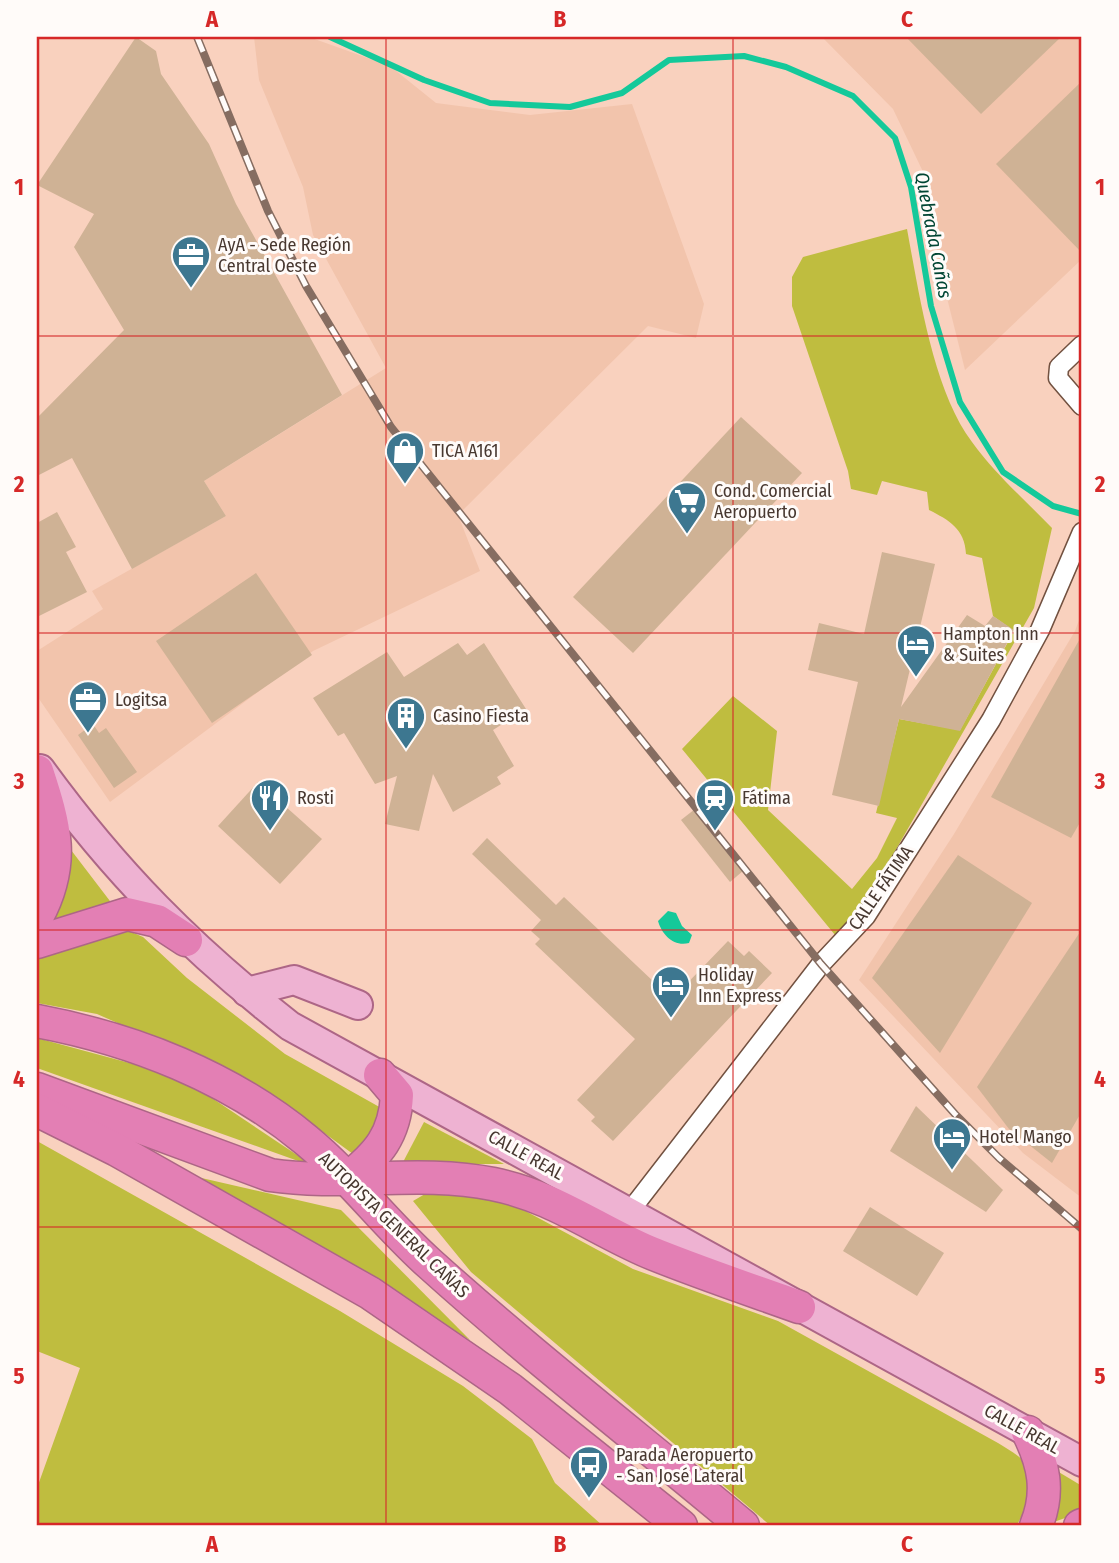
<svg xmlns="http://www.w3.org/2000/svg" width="1119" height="1563" viewBox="0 0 1119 1563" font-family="'Fira Sans Condensed',sans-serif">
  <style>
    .built { fill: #f2c4ac }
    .green { fill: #bfbd3f }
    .water { fill: #14c99a }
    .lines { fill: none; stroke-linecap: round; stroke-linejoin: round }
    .stream { stroke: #14c99a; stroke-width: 6 }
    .building { fill: #cfb295 }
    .street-casing { stroke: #725140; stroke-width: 21 }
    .primary-casing { stroke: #ad6686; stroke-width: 32 }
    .highway-casing { stroke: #ad6686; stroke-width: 35 }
    .street { stroke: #fff; stroke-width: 18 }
    .primary { stroke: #eeb2d2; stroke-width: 28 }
    .highway { stroke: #e37fb4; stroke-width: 32 }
    .rail-casing { stroke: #866d61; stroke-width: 8 }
    .rail { stroke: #fffbf9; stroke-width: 5; stroke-dasharray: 16; stroke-linecap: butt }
    .grid { fill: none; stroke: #d62828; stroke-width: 2; stroke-opacity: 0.55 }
    .labels { text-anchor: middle; stroke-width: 6; stroke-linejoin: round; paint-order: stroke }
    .poi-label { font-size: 18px; fill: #483830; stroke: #fffbf9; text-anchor: start }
    .street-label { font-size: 18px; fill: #483830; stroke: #fffbf9 }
    .water-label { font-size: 19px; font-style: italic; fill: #004533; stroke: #fffbf9 }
    .neatline { fill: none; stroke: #d62828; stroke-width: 2.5 }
    .grid-label { font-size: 23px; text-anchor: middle; font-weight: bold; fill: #d62828 }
  </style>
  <rect width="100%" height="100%" fill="#f9d1be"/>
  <g class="built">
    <path d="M254,37H309L390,66L436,103L530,115L632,104L704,304L696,338L648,326L458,515L480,571L313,651L110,802L37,696V651L103,609L92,591L226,516L204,481L386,368L313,235L303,187L259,80Z"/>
    <path d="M822,37H1082V259L965,370L940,270L926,178L893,109Z"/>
    <path d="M1082,612V1198L1023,1153L859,980L954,834L1075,631Z"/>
  </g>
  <g class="green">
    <path d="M907,229C919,293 933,390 972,442C995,474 1025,500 1052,528L1034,608L862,909L840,941L682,749L733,696L777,731L768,810L852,889L877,858L897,818L876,813L899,719L960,730L1014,631L993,616L982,558L966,554C965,529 949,520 929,510L927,492L882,481L877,495L851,489L848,471L792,306V277L803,257Z"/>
    <path d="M71,850L113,905L46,930L64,891Z"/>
    <path d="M129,931L143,937L187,978L285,1054L383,1109L371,1141L353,1154L290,1108L234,1074L97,1014L37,1003V959Z"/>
    <path d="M37,1038L148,1068L203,1092L315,1167L37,1068Z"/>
    <path d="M424,1122L504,1164H402Z"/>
    <path d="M37,1141L340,1311L463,1386L532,1439L555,1483L603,1526H37V1488L80,1368L37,1351Z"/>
    <path d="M171,1171L341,1210L470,1340Z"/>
    <path d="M425,1194L481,1197L518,1207L633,1269L778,1321L998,1443C1007,1449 1019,1455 1025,1463C1036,1479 1026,1512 1016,1526H771L471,1272L413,1201Z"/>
    <path d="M1057,1471L1082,1486V1512L1051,1523Z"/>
  </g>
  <path class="water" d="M668,911L676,913L682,926L692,935L689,943C674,947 662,935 658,921Z"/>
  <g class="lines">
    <path class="stream" d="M330,37L424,80L490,103L570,107L622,93L669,60L744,56L786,67L853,96L895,138L911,187L931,306L960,402L1003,472L1053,506L1082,514"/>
  </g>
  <g class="building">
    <path d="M136,37L156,51L161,74L209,144L236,204L342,395L204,481L226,516L132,569L72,458L37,476V418L124,330L74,247L94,214L37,185Z"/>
    <path d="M906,37H1061L981,114Z"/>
    <path d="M1082,81V253L996,164Z"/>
    <path d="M741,417L802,473L633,653L573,597Z"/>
    <path d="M57,512L76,547L66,552L87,592L37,617V523Z"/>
    <path d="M882,552L935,564L901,707L967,615L985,626L993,616L1014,630L960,731L899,719L879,806L832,795L858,682L808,670L819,623L864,634Z"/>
    <path d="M256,573L312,655L212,723L156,641Z"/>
    <path d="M1082,635V819L1071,838L991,797Z"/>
    <path d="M458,643L467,655L484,643L526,709L493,730L514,766L497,777L501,784L453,812L433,774L419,831L385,824L397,776L375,784L344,733L338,736L313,698L387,652L404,677Z"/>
    <path d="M93,724L99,733L106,728L137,772L114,788L78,735Z"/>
    <path d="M258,782L322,839L280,884L218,826Z"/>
    <path d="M695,809L743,871L730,882L681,820Z"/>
    <path d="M487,838L556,905L564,897L672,999L728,941L744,956L749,951L772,973L613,1141L591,1121L595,1117L577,1100L635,1039L535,944L540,939L531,931L541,920L472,854Z"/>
    <path d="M958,855L1032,903L940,1053L872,978Z"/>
    <path d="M1082,929V1111L1052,1163L1009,1129L977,1087Z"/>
    <path d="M916,1106L1003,1190L986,1212L890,1151Z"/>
    <path d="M870,1207L944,1253L917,1296L843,1251Z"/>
  </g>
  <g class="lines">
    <g class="street-casing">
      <g id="street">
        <path d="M1082,345L1059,367L1058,378L1082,406"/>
        <path d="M630,1211L821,964L866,916L991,720L1040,630L1082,532"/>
      </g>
    </g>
    <g class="primary-casing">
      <g id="primary">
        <path d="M40,769C115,872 190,948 290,1026L1082,1462"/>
        <path d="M247,992L294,980L358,1005"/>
      </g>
    </g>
    <g class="highway-casing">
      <g id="highway">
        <path d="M37,771C55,826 66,863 37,917"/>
        <path d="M37,942L127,914L157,921L186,940"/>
        <path d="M37,1021C133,1039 230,1077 306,1140C351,1177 386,1225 430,1264C531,1355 639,1439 743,1526"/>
        <path d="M37,1089L270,1175C344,1186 420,1169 493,1184C553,1196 595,1229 649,1252C698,1272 749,1289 799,1307"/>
        <path d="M37,1110L117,1150L370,1293L510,1389L681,1526"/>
        <path d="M347,1179C378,1155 395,1135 397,1095L380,1075"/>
        <path d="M1028,1432C1044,1464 1050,1492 1036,1526"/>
        <path d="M1080,1526L1082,1525"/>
      </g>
    </g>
    <use href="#street" class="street"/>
    <use href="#primary" class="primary"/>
    <use href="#highway" class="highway"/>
    <g class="rail-casing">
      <path id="rail" d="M197,37L268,211L306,286L391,427L821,964L955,1114L999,1158L1082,1229"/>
    </g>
    <use href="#rail" class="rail"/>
  </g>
  <path class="grid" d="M386,37V1526M733,37V1526M37,336H1082M37,633H1082M37,930H1082M37,1227H1082"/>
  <defs>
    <g id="office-pin" transform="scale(2.0125)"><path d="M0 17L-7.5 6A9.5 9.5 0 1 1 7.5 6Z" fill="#3d7790" stroke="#fffbf9"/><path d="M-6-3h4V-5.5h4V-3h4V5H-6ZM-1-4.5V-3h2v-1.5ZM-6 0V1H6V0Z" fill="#fff"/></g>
    <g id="shop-pin" transform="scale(2.0125)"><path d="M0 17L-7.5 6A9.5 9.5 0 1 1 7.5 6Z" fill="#3d7790" stroke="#fffbf9"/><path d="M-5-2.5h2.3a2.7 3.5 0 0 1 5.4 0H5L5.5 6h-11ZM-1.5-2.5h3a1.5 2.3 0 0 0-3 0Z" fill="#fff"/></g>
    <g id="supermarket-pin" transform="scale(2.0125)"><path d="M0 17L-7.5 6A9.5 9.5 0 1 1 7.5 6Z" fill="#3d7790" stroke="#fffbf9"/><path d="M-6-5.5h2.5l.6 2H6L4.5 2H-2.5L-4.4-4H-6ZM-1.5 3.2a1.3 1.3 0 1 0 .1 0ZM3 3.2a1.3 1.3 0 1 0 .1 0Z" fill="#fff"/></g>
    <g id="hotel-pin" transform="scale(2.0125)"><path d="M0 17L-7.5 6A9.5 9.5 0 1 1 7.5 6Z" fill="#3d7790" stroke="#fffbf9"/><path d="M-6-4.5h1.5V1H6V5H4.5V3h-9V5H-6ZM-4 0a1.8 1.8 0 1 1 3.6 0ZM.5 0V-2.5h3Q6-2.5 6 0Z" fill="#fff"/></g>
    <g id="building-pin" transform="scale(2.0125)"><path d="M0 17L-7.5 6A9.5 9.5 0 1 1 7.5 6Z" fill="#3d7790" stroke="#fffbf9"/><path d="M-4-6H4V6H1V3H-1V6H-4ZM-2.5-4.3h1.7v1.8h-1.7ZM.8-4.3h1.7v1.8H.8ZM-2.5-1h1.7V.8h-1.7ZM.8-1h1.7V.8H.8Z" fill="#fff"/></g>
    <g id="restaurant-pin" transform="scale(2.0125)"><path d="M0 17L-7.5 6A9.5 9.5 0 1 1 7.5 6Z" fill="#3d7790" stroke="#fffbf9"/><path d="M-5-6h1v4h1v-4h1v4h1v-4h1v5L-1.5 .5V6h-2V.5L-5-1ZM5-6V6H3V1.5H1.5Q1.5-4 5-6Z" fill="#fff"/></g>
    <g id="station-pin" transform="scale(2.0125)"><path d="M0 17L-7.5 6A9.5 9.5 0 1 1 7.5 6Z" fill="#3d7790" stroke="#fffbf9"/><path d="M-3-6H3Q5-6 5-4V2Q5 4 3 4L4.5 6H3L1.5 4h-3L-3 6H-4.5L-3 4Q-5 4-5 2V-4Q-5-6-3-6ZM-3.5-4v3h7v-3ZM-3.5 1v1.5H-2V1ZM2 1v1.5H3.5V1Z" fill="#fff"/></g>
    <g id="bus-pin" transform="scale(2.0125)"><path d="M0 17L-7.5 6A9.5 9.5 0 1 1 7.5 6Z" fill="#3d7790" stroke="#fffbf9"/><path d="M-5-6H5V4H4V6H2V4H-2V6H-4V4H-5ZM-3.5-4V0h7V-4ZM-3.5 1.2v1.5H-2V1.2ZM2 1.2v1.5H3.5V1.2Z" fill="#fff"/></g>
  </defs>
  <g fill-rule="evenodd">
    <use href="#office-pin" x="191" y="255"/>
    <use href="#shop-pin" x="405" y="451"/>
    <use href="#supermarket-pin" x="687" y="501"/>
    <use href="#hotel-pin" x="916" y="644"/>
    <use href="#office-pin" x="88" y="700"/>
    <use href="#building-pin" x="406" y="716"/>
    <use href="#restaurant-pin" x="270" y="798"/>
    <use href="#station-pin" x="715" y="798"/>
    <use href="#hotel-pin" x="671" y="985"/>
    <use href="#hotel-pin" x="952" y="1137"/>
    <use href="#bus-pin" x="589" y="1465"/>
  </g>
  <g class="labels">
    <g class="poi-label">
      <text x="218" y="251">AyA - Sede Región<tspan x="218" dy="21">Central Oeste</tspan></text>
      <text x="432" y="457">TICA A161</text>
      <text x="714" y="497">Cond. Comercial<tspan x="714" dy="21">Aeropuerto</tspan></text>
      <text x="943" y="640">Hampton Inn<tspan x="943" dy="21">&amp; Suites</tspan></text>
      <text x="115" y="706">Logitsa</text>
      <text x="433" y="722">Casino Fiesta</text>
      <text x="297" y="804">Rosti</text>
      <text x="742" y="804">Fátima</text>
      <text x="698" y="981">Holiday<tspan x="698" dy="21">Inn Express</tspan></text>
      <text x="979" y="1143">Hotel Mango</text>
      <text x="616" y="1461">Parada Aeropuerto<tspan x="616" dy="21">- San José Lateral</tspan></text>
    </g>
    <g class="street-label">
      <text transform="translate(881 888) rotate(-55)" y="6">CALLE FÁTIMA</text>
      <text transform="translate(526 1155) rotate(29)" y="6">CALLE REAL</text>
      <text transform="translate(394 1225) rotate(44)" y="6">AUTOPISTA GENERAL CAÑAS</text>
      <text transform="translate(1022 1429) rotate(29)" y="6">CALLE REAL</text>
    </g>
    <g class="water-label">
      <text transform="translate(934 235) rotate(79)" y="7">Quebrada Cañas</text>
    </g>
  </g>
  <rect width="1119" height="1563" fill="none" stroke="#fffbf9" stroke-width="77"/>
  <rect x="38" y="38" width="1042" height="1486" class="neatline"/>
  <g class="grid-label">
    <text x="212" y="27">A</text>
    <text x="560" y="27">B</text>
    <text x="907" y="27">C</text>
    <text x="19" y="195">1</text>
    <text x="1100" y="195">1</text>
    <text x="19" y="492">2</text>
    <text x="1100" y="492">2</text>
    <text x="19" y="789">3</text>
    <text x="1100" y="789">3</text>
    <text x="19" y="1087">4</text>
    <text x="1100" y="1087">4</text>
    <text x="19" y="1384">5</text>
    <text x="1100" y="1384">5</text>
    <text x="212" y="1552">A</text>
    <text x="560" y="1552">B</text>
    <text x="907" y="1552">C</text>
  </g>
</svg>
